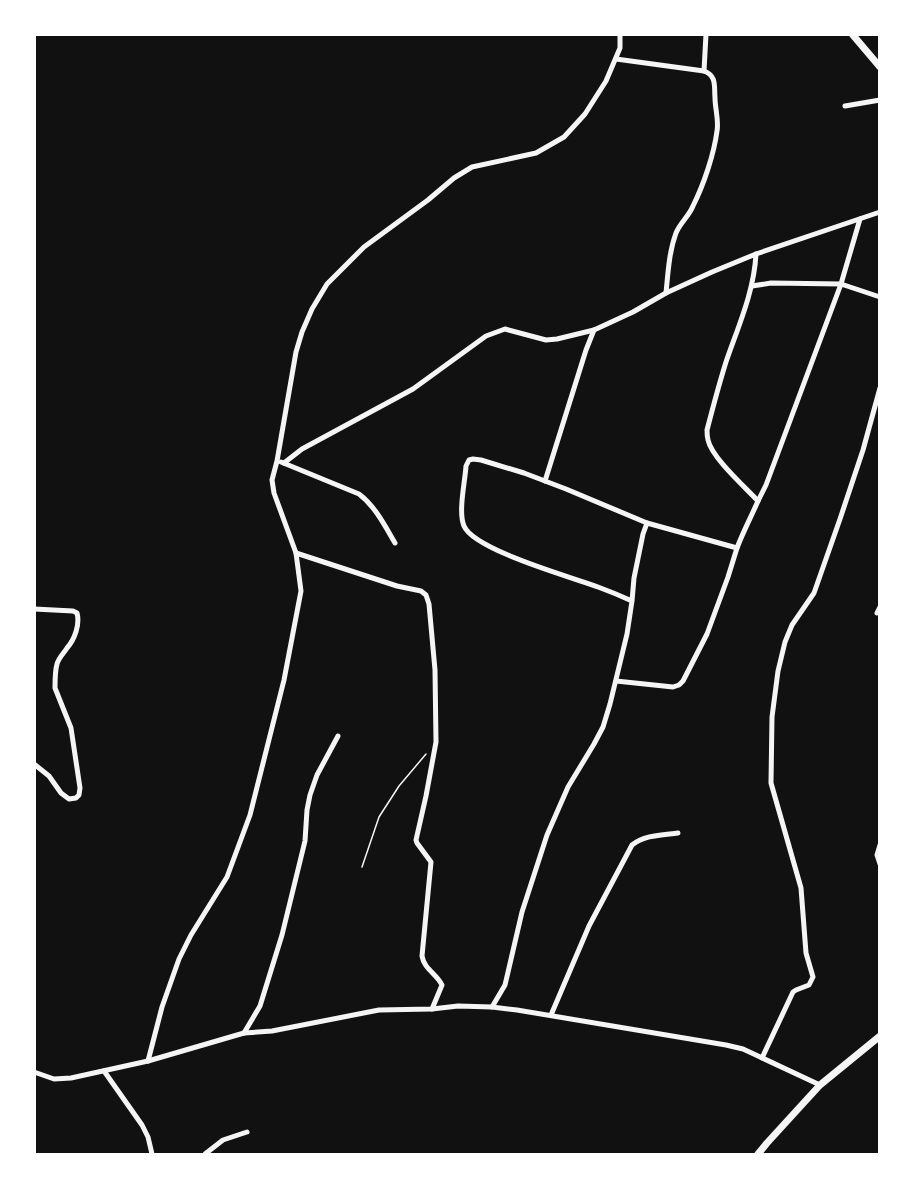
<svg xmlns="http://www.w3.org/2000/svg" width="914" height="1189" viewBox="0 0 914 1189" font-family="Helvetica,sans-serif">
  <style>
    .lines { fill: none; stroke-linecap: round; stroke-linejoin: round }
    .path { stroke: #f5f5f5; stroke-width: 1.5 }
    .minor { stroke: #f5f5f5; stroke-width: 5 }
    .tertiary { stroke: #f5f5f5; stroke-width: 7 }
  </style>
  <rect width="100%" height="100%" fill="#111"/>
  <g class="lines">
    <path class="path" d="M362,867L379,817L399,786L426,754"/>
    <g class="minor">
      <path d="M616,59L704,71C717,76 714,86 715,98C715,108 719,121 717,131C714,154 704,184 693,206C689,216 680,223 676,233C669,252 668,273 666,293"/>
      <path d="M704,71L706,34"/>
      <path d="M845,106L880,100"/>
      <path d="M752,286L771,283L841,284L860,219"/>
      <path d="M281,462L359,494C375,506 385,526 395,543"/>
      <path d="M284,463L302,449L413,389L486,336L505,329L546,340L557,339L594,330"/>
      <path d="M545,481L586,350L594,330L633,312L666,293L712,272L756,254L880,212"/>
      <path d="M758,501L766,485L841,284L880,297"/>
      <path d="M647,523L737,548C743,532 751,517 758,501C745,487 712,458 708,440C707,436 707,433 707,430C713,407 719,384 726,362C738,327 754,292 756,254"/>
      <path d="M296,553L397,586L421,591L426,595L429,604L435,670L436,742L426,796L416,840L417,843L431,862L422,956C424,969 437,974 442,985L432,1009"/>
      <path d="M34,609L73,611L77,613C80,624 75,639 67,648C64,653 59,657 57,664C55,671 55,680 55,688L71,728L80,788L79,795L76,798L69,799L61,793L49,776L34,764"/>
      <path d="M877,613L880,607"/>
      <path d="M616,681L673,687L679,685L683,681L707,634L728,577L737,548"/>
      <path d="M880,845L877,855L880,864"/>
      <path d="M492,1007L505,985L522,912L547,835L568,787L594,744L603,727L610,704L627,634L632,601L634,578L643,534L647,523L566,489L524,473L481,460L473,459L469,460L466,466C465,482 458,512 464,526C474,550 571,577 598,587C609,591 621,596 632,601"/>
      <path d="M551,1015L589,926L632,845C644,835 662,835 678,833"/>
      <path d="M244,1033L260,1006L282,935L305,841L307,810L310,795L317,775L338,736"/>
      <path d="M762,1058L793,992L796,990L809,985L813,977L806,953L801,888L771,783L772,717L778,671L785,642L792,625L814,593L840,519L863,450L880,388"/>
      <path d="M148,1061L162,1007L179,959L191,935L227,877L250,815L284,680L301,591L296,553L274,493L272,480L277,461L296,352L302,332L312,309L327,284L364,247L428,200L454,178L472,167L536,153L564,137L585,114L606,81L620,48V34"/>
      <path d="M104,1071L142,1125L148,1137L152,1154"/>
      <path d="M34,1072L54,1079L71,1078L148,1061L244,1033L272,1031L379,1010L432,1009L458,1006L492,1007L517,1010L726,1045L743,1049L820,1085"/>
      <path d="M205,1154L223,1140L247,1132"/>
    </g>
    <g class="tertiary">
      <path d="M852,34L880,67"/>
      <path d="M758,1154L767,1143L820,1085L880,1036"/>
    </g>
  </g>
  <rect width="914" height="1189" fill="none" stroke="#ffffff" stroke-width="72"/>
</svg>
